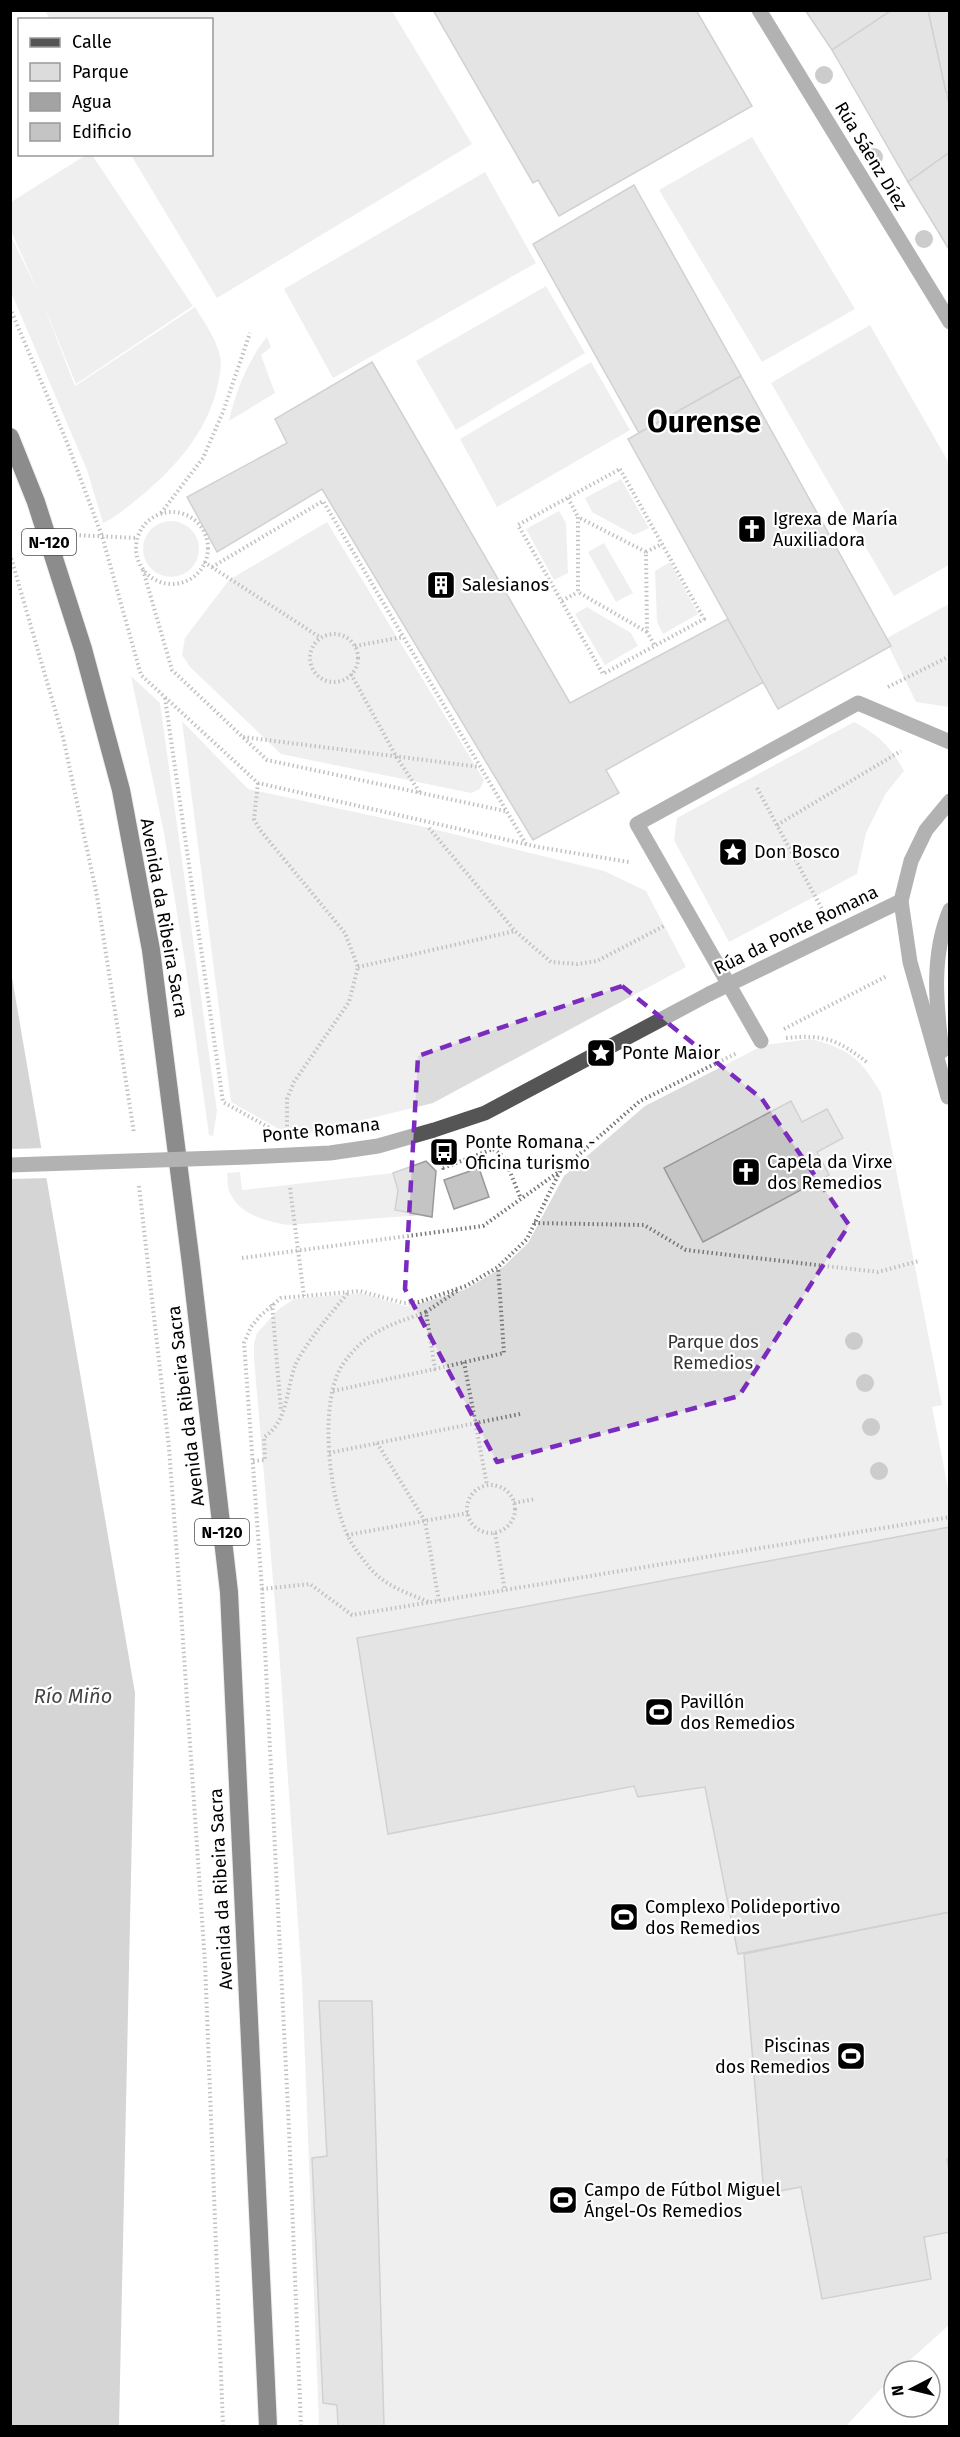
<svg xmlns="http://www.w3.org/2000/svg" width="960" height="2437" viewBox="0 0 960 2437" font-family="'Fira Sans',sans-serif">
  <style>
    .green { fill: #dcdcdc }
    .water { fill: #a3a3a3 }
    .pier { fill: #fff }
    .building { fill: #c4c4c4; stroke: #999; stroke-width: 1.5 }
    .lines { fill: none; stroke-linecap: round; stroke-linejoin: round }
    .highway-casing { stroke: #dbdbdb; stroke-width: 20 }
    .path { stroke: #777; stroke-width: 4; stroke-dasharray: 1.5 3; stroke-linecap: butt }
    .minor { stroke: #555; stroke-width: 15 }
    .highway { stroke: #000; stroke-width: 18 }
    .minor-bridge { stroke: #555; stroke-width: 15 }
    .tree { fill: #8f8f8f }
    .marked { fill: none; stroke: #7b2cbf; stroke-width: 4.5; stroke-dasharray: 12 8; stroke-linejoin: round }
    .labels { text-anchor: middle; stroke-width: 4.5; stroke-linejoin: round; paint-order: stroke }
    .shield { fill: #fff; stroke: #4c4c4c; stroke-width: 1.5 }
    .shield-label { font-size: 16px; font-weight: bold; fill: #000 }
    .street-label { font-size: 18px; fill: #000; stroke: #fff }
    .poi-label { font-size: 18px; fill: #000; stroke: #fff; text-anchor: start }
    .park-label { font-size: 18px; fill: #333; stroke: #fff }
    .water-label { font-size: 20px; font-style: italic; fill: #444; stroke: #fff }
    .town-label { font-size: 30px; font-weight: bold; fill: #000; stroke: #fff }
  </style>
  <rect width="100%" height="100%" fill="#fff"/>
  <g class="green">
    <path d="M45,11H392L472,144L217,298L131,155L212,154V20L50,19Z"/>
    <path d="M752,137L855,309L762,362L659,190Z"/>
    <path d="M86,155H92L193,306L76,384L42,301L75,386L195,307C204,322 216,338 220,356C222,365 220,375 218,384C208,434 170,474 130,505C122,511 113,519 103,523L87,470L11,292V236L40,296L11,231V202Z"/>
    <path d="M485,172L536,263L333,378L284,289Z"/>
    <path d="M546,286L585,353L456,430L416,361Z"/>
    <path d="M870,325L949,463V565L894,596L771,383Z"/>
    <path d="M267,337L271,347L261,355L275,393L229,421C235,393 249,358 267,337Z"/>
    <path d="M591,362L630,430L497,507L460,439Z"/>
    <path d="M621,479L649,528L634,535L592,512L585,498Z"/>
    <path d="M559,511L566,523L568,573L554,580L526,529Z"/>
    <circle cx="171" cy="549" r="28"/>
    <path d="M327,522L484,780L480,789L471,793L281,754L190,667L182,655L185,638L229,580Z"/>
    <path d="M604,543L633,593L616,602L588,552Z"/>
    <path d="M670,562L698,614L663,634L657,622L655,571Z"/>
    <path d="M949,604V707L916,702L889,647L891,646L887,638Z"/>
    <path d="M587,607L631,633L638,646L605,665L575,614Z"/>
    <path d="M131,676L160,703L217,1111L213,1136L209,1135L185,962L164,833Z"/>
    <path d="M182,721L248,789L429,828L604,871L646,891L686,967L433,1103L310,1133L288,1134L231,1102Z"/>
    <path d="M854,722C880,736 890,746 904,771L886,793L866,833L857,874L729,942L674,840L677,818Z"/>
    <path d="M811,1039C851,1050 860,1058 881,1093L942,1405L932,1407L949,1493L950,2324L898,2371H894V2375L846,2426H319L302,1981L279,1650L254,1359V1343L257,1333L279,1309L294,1299L361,1293L405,1306L419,1304L466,1289L503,1267L528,1243L564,1176L645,1106L764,1045Z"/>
    <path d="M240,1172L242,1190L393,1173L398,1190L395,1210L422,1215L288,1225C267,1222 239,1214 230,1193C227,1188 228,1179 227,1173Z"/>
  </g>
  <path class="water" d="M10,966L135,1693L119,2426H11Z"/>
  <path class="pier" d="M45,1148L50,1178L10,1179L11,1149Z"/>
  <g class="building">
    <path d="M433,10H696L752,106L559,216L538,180L533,183Z"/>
    <path d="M805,10H892L832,50Z"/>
    <path d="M892,10H928L950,108V152L908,182L832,50Z"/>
    <path d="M928,10H950V92H946Z"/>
    <path d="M950,152V251L908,182Z"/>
    <path d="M634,185L741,376L639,433L533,244Z"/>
    <path d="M372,362L570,703L728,619L764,682L606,770L619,793L533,840L322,489L217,552L187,497L287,443L275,419Z"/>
    <path d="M741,376L891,646L778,709L628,439Z"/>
    <path d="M791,1101L802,1122L827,1109L843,1138L817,1152L829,1175L703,1242L664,1168Z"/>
    <path d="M426,1161L436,1171L432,1217L395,1210L398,1190L393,1173Z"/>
    <path d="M479,1168L489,1197L454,1209L444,1180Z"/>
    <path d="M950,1527V1912L738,1954L705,1787L638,1797L634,1786L388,1834L357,1638Z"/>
    <path d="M950,1912V2158L947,2159L950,2175V2232L924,2237L931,2279L822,2299L801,2187L764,2194L744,1954Z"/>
    <path d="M319,2001H372L384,2426H338L337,2405L323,2403L312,2158L327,2156Z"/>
  </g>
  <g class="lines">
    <g class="highway-casing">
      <path id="highway" d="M10,437L36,502L83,649L121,790L151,950L191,1264L229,1592L268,2426"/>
    </g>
    <g class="path">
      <path d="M10,308L66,440L102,536L141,675L258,783L538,847L629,862"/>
      <path d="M620,469L704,619L603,674L518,525Z"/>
      <path d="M568,498L578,517"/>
      <circle cx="172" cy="548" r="36"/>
      <path d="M161,513L203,458L223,412L250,333"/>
      <path d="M75,535L137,538"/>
      <path d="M646,552L662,544"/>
      <path d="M10,554L63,737L97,896L134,1133"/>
      <path d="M204,562L321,638"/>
      <path d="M212,567L323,501L526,844"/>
      <path d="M143,570L172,670L267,760L505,811"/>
      <path d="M562,601L578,592"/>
      <path d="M647,632L578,592V517L646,552L647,632L655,646"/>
      <circle cx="334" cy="658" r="24"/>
      <path d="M355,646L403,637"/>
      <path d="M351,674L396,756L420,793"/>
      <path d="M888,687L950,656"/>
      <path d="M165,698L223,1102L270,1128"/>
      <path d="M243,737L480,767"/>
      <path d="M258,783L254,819L260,830L345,933L358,967L349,1002L294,1082L287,1099V1130"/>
      <path d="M757,788L823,911"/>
      <path d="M777,825L901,751"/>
      <path d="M429,828L515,931L551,962L577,964L597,961L664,926"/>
      <path d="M358,967L515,931"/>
      <path d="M784,1029L887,976"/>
      <path d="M786,1038C825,1034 838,1040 868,1063"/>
      <path d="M439,1155L443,1168L493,1149L504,1157L521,1199"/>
      <path d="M139,1186L169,1448L180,1597L205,1963L223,2426"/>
      <path d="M290,1188L304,1296"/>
      <path d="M534,1223L644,1225L686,1250L878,1272L919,1261"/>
      <path d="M242,1258L483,1226L560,1171L640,1101L737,1053"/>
      <path d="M457,1291L426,1312L435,1369L504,1353L498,1267"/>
      <path d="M272,1304L281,1411"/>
      <path d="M426,1312C390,1325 366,1331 343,1364C318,1401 329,1495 347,1534C352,1546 362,1558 370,1568C385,1586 407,1593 429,1602"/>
      <path d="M464,1362L487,1485"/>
      <path d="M333,1391L435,1369"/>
      <path d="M377,1443L425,1521L439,1601"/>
      <path d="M329,1453L520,1414"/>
      <path d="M253,1461L265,1460L264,1437C288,1422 286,1390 295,1366C301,1349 335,1308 348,1293"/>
      <circle cx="491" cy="1509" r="24"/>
      <path d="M514,1503L535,1499"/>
      <path d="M495,1533L505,1591"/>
      <path d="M347,1535L468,1513"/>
      <path d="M262,1589L310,1584L352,1615L950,1517"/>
      <path d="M301,2426L289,2129L262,1589L244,1343L251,1327L260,1316L281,1298L360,1291L404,1303L419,1302L466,1286L498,1267L527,1239L560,1171"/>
    </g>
    <g class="minor">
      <path d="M759,10L950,322"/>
      <path d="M709,994L901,901"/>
      <path d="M761,1041L637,824L858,703L950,742"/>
      <path d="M942,1051C936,1005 931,955 950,910"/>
      <path d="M948,1097L910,962L901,901L911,861L926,830L950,801"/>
    </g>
    <use href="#highway" class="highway"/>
    <path class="minor-bridge" d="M10,1165L248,1157L330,1153L378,1146L434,1130L485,1113L709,994"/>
  </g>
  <g class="tree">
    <circle cx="824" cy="75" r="9"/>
    <circle cx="874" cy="157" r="9"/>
    <circle cx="924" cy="239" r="9"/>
    <circle cx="854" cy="1341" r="9"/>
    <circle cx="865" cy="1383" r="9"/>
    <circle cx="871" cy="1427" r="9"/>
    <circle cx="879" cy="1471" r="9"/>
  </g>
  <path d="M0 0H960V2437H0ZM622,986L762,1099L849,1225L739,1396L497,1462L405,1289L418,1056Z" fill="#fff" fill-opacity=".55" fill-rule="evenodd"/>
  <path class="marked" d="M622,986L762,1099L849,1225L739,1396L497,1462L405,1289L418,1056Z"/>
  <defs>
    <g id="church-square" transform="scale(1.5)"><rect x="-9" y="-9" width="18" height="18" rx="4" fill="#000" stroke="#fff"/><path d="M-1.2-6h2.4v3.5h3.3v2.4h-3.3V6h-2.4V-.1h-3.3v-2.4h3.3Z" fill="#fff"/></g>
    <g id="building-square" transform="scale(1.5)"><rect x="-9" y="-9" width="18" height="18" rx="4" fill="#000" stroke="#fff"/><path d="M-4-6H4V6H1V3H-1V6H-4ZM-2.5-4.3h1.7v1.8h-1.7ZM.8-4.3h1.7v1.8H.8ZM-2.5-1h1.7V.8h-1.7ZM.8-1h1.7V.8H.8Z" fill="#fff"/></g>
    <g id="sight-square" transform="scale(1.5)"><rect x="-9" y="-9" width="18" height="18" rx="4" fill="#000" stroke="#fff"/><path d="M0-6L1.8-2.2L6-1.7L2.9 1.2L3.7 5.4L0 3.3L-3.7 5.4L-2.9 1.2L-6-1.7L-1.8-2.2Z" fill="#fff"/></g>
    <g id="bus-square" transform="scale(1.5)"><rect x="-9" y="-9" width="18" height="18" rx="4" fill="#000" stroke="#fff"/><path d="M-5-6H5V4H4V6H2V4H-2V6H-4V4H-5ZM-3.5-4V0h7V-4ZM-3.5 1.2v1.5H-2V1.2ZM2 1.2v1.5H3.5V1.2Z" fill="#fff"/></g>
    <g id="stadium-square" transform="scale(1.5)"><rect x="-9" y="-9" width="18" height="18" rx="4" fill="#000" stroke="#fff"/><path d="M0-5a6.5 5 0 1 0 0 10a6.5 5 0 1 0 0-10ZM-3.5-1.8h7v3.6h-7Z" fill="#fff"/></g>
  </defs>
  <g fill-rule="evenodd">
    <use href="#church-square" x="752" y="529"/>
    <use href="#building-square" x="441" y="585"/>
    <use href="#sight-square" x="733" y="852"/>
    <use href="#sight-square" x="601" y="1053"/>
    <use href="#bus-square" x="444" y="1152"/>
    <use href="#church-square" x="746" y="1172"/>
    <use href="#stadium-square" x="659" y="1712"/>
    <use href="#stadium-square" x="624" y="1917"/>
    <use href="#stadium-square" x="851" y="2056"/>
    <use href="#stadium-square" x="563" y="2200"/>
  </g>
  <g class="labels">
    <g class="shield">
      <rect x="22" y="529" width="54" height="26" rx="4.5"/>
      <rect x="195" y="1519" width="54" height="26" rx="4.5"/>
    </g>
    <g class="shield-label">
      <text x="49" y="548">N-120</text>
      <text x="222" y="1538">N-120</text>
    </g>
    <g class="street-label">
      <text transform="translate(871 156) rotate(59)" y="6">Rúa Sáenz Díez</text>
      <text transform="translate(164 918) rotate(80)" y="6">Avenida da Ribeira Sacra</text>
      <text transform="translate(796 930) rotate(-26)" y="6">Rúa da Ponte Romana</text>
      <text transform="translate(321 1130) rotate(-6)" y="6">Ponte Romana</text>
      <text transform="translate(186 1406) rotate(-97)" y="6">Avenida da Ribeira Sacra</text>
      <text transform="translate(221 1889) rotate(-93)" y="6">Avenida da Ribeira Sacra</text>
    </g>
    <g class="poi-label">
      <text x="773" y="525">Igrexa de María<tspan x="773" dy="21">Auxiliadora</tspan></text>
      <text x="462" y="591">Salesianos</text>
      <text x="754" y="858">Don Bosco</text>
      <text x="622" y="1059">Ponte Maior</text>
      <text x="465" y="1148">Ponte Romana -<tspan x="465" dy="21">Oficina turismo</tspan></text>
      <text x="767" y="1168">Capela da Virxe<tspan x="767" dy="21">dos Remedios</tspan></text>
      <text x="680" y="1708">Pavillón<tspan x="680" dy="21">dos Remedios</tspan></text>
      <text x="645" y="1913">Complexo Polideportivo<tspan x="645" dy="21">dos Remedios</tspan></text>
      <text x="830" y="2052" text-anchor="end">Piscinas<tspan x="830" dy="21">dos Remedios</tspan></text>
      <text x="584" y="2196">Campo de Fútbol Miguel<tspan x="584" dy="21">Ángel-Os Remedios</tspan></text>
    </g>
    <g class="park-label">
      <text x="713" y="1348">Parque dos<tspan x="713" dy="21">Remedios</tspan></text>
    </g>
    <g class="water-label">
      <text x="73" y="1703">Río Miño</text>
    </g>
    <g class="town-label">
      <text x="704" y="432">Ourense</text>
    </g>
  </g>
  <rect width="960" height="2437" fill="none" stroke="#000000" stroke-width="24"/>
  <rect x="18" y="18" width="195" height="138" fill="#ffffff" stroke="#999999" stroke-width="1.5"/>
  <rect x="30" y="38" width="30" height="9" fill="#555555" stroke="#999999" stroke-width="1.5"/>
  <text x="72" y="48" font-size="18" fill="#000000">Calle</text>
  <rect x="30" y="63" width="30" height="18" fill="#dcdcdc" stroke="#999999" stroke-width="1.5"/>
  <text x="72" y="78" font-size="18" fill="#000000">Parque</text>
  <rect x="30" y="93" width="30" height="18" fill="#a3a3a3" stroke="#999999" stroke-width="1.5"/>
  <text x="72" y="108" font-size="18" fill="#000000">Agua</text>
  <rect x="30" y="123" width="30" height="18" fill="#c4c4c4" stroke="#999999" stroke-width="1.5"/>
  <text x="72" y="138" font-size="18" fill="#000000">Edificio</text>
  <g transform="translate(912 2389) rotate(263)"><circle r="28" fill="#ffffff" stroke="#999999" stroke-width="1.5"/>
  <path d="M0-4.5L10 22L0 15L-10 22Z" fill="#000000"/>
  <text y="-9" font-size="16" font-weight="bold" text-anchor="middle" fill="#000000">N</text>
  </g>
</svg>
